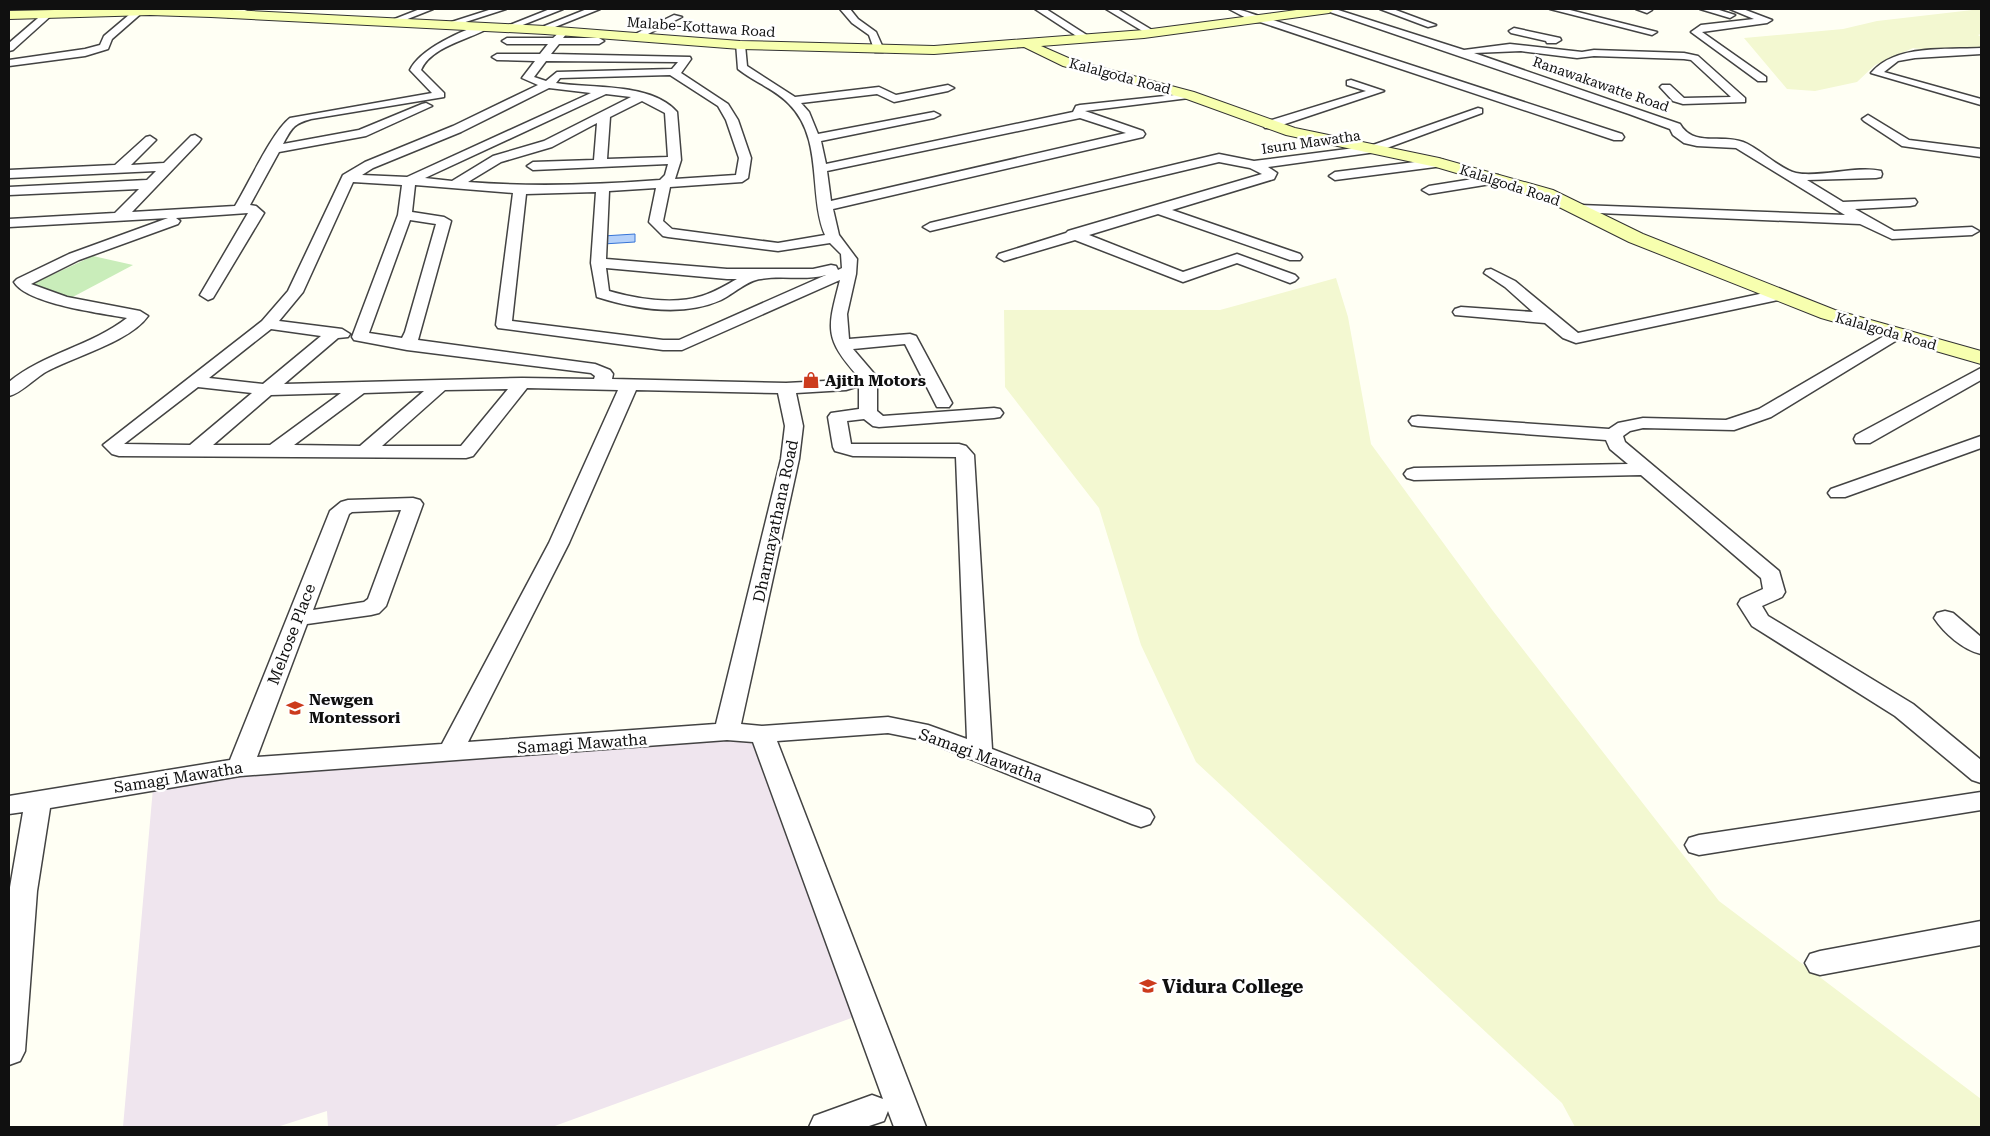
<svg xmlns="http://www.w3.org/2000/svg" width="1990" height="1136" viewBox="0 0 1990 1136" font-family="'Roboto Serif',serif">
  <style>
    .industrial { fill: #efe5ee }
    .farmland { fill: #f3f8d1 }
    .green { fill: #c9edba }
    .water { fill: #b5d1fa; stroke: #3674d7 }
    .lines { fill: none; stroke-linecap: round; stroke-linejoin: round }
    .street-casing { stroke: #434343; stroke-width: 3 }
    .secondary-casing { stroke: #323232; stroke-width: 2 }
    .street { fill: #fff; fill-rule: evenodd }
    .secondary { fill: #f7ffaf; fill-rule: evenodd }
    .labels { text-anchor: middle; stroke-width: 5; stroke-linejoin: round; paint-order: stroke }
    .far-street-label { font-size: 14px; fill: #101010; stroke: #fff }
    .poi-label { font-size: 16px; font-weight: bold; fill: #101010; stroke: #fff; text-anchor: start }
    .street-label { font-size: 16px; fill: #101010; stroke: #fff }
    .near-poi-label { font-size: 19px; font-weight: bold; fill: #101010; stroke: #fff; text-anchor: start }
  </style>
  <rect width="100%" height="100%" fill="#fffff4"/>
  <path class="industrial" d="M725,740L752,743L857,1016L552,1127H328L327,1111L277,1127H123L153,788L237,775L372,763Z"/>
  <g class="farmland">
    <path d="M1981,9V34L1978,35L1981,37V47L1970,51L1943,52L1913,48L1875,65L1857,82L1815,91L1787,89L1744,38L1843,29L1877,21Z"/>
    <path d="M1336,278L1348,317L1371,444L1493,611L1719,901L1981,1099V1127H1575L1562,1103L1196,762L1141,645L1099,508L1005,387L1004,310H1220Z"/>
  </g>
  <path class="green" d="M93,256L133,265L69,299L28,286Z"/>
  <path class="water" d="M635,234V242L603,244V236Z"/>
  <g class="lines">
    <g class="street-casing">
      <g id="street">
        <path d="M136,9L144,11L112,39L108,49L85,56L9,66V60L85,49L100,45L104,36Z"/>
        <path d="M236,9H250L228,17L223,14Z"/>
        <path d="M420,9H433L395,24L387,22Z"/>
        <path d="M492,9H506L450,27L442,25Z"/>
        <path d="M550,9H563L510,30L502,28Z"/>
        <path d="M587,9H600L545,31L537,29Z"/>
        <path d="M840,9H850L858,19L876,32L884,50L883,52H875L869,35L852,23Z"/>
        <path d="M1035,9H1046L1093,39L1084,41Z"/>
        <path d="M1106,9H1117L1157,33L1149,35Z"/>
        <path d="M1229,9C1242,8 1252,15 1264,17L1622,134L1624,137L1622,140H1614L1260,22H1254Z"/>
        <path d="M1321,9H1335L1464,50L1510,44L1582,52L1594,50L1684,53L1698,56L1745,98V102L1683,104L1673,101L1660,87L1662,85H1670L1684,98L1731,97L1691,60L1684,59L1594,56L1577,58L1521,51L1474,53L1680,124C1693,147 1721,134 1743,142C1759,148 1781,170 1796,173C1820,178 1856,165 1881,171L1882,174L1881,177L1876,178L1807,180L1843,202L1915,199L1917,202L1915,205L1910,206L1855,209L1894,231L1972,227L1979,231L1972,235L1892,239L1860,224L1575,212L1573,209L1580,205L1845,215L1736,148L1697,146L1684,143L1673,135L1670,129L1629,114Z"/>
        <path d="M1380,9H1393L1436,25L1428,27Z"/>
        <path d="M1550,9H1566L1657,32L1652,35Z"/>
        <path d="M1636,9H1651L1652,10L1647,13Z"/>
        <path d="M1700,9H1716L1735,15L1730,18Z"/>
        <path d="M1730,9H1743L1772,20L1767,23L1702,32L1766,77V81H1758L1691,32L1701,25L1754,19Z"/>
        <path d="M45,12L53,14L13,50L9,51V43Z"/>
        <path d="M674,15L682,17L638,39L629,37Z"/>
        <path d="M484,24L487,25V29C467,40 431,47 421,70L444,93V97L311,119C293,124 292,128 283,144L359,130L422,104L426,103L432,106L366,136L279,152L250,205L256,206L264,213L213,298L208,300L200,295L248,213L176,218L180,221L178,224L79,260L31,284L67,297L140,311L148,316C130,342 72,357 44,373C33,380 21,393 9,396V382C44,353 91,346 127,318C101,313 27,304 14,282L17,279L69,254L168,218L9,227V219L115,213L139,189L9,195V187L147,180L156,171L9,178V170L115,165L146,137L150,136L156,140L131,165L164,163L191,136L195,135L201,139L199,142L132,212L235,206C249,183 272,132 290,118L432,93L410,70C420,49 462,30 484,24Z"/>
        <path d="M1514,28L1560,38L1561,40L1556,43H1547L1546,41L1511,33L1509,31Z"/>
        <path d="M563,29L568,32L563,38H599L604,41L599,44H559L551,54L690,57L691,59L681,73L728,104L738,120L751,158L748,178L742,182L670,187L663,221L672,229L778,243L825,235C808,194 824,139 789,104C775,89 754,82 738,69L736,43L745,45L747,66L795,97L879,87L896,95L948,85L954,88L948,91L894,102L877,94L801,103L809,112L818,134L934,112L940,115L934,118L821,141L826,164L1073,112L1076,106L1080,105L1193,93L1195,95L1189,98L1085,111L1143,131L1145,134L1143,137L833,209L839,235L857,259L856,274L847,314L849,339L910,334L916,336L952,403L949,407H937L905,344L853,349L877,377V411L883,416L994,408L1000,409L1003,413L1000,417L994,418L879,427L873,426L864,419L847,421L851,444H959L966,446L974,455L992,749L1150,810L1154,817L1150,824L1141,827L1132,824L923,740L888,733L777,741L926,1127H894L888,1111L884,1121L866,1127H809L814,1116L872,1095L883,1099L753,742L727,740L240,776L50,808L37,891L25,1051L20,1061L9,1065V893L23,812L9,814V796L230,760L330,511L341,502L348,500L413,498L420,500L423,504L386,606L379,613L371,615L307,624L257,757L442,744L549,543L618,390L527,388L473,456L466,458L119,456L112,454L103,445L262,321L288,291L343,175L365,162L453,126L538,85L522,78L535,61L497,60L492,57L497,54H540L548,44H507L502,41L507,38H553ZM546,61L678,62L672,69L557,72L546,81L534,77ZM670,75L718,106L726,120L739,158L736,175L675,179L681,160L677,112C651,82 591,89 556,83L560,78ZM549,88L591,93L407,177L362,175L373,168L461,132ZM606,94L631,97L544,141L493,156L452,181L425,178ZM642,101L665,113L668,157L607,159L610,117ZM1080,118L1126,133L831,201L827,171ZM597,123L594,160L533,162L527,166L533,170L668,164L665,175L660,180C595,185 532,187 468,182L501,162L552,147ZM353,182L402,185L398,215L352,337L354,340L407,350L591,373L595,376L594,379L522,378L284,384L338,338L348,337L350,334L342,329L279,321L303,292ZM415,185L513,193L496,325L498,328L663,350H682L840,280C828,327 823,337 857,375L844,380L786,383L612,379L613,374L610,370L595,364L418,340L451,221L444,217L412,212ZM656,188L649,222L663,236L668,237L778,251L830,243L841,254L842,268L838,270L836,266L831,265L813,269H727L606,259L609,191ZM596,192L591,263L597,297C635,309 683,317 721,300C733,294 748,280 761,279C783,275 805,281 826,275L679,340H663L512,321L526,194ZM410,220L436,224L405,332L402,338L369,333ZM606,268L727,279H737C726,285 715,292 702,296C674,305 637,299 609,291ZM271,329L321,336L263,384L209,378ZM859,386V409L831,413L828,417L833,447L835,451L853,456L956,457L967,739L928,725L888,717L762,726L741,724L799,459L803,426L796,393L846,390ZM198,387L252,393L190,445L124,444ZM508,389L461,446H382L445,390ZM636,390L778,393L785,426L781,459L716,724L468,742L569,543ZM424,391L360,446L294,445L364,393ZM341,393L270,445H213L271,395ZM401,510L368,599L364,602L313,610L349,514L352,512Z"/>
        <path d="M1981,48V54L1915,58L1898,61L1884,72L1981,99V105L1871,73C1895,44 1946,50 1981,48Z"/>
        <path d="M1351,80L1384,91L1273,128H1265L1263,125L1265,122L1366,91L1347,85V81Z"/>
        <path d="M1478,108L1482,109V113L1376,152L1268,167L1277,173L1274,179L1172,210L1300,254L1302,257L1300,260H1290L1158,214L1089,235L1183,272L1237,254L1295,275L1298,278L1295,281L1290,283L1237,263L1183,282L1075,240L1004,261L997,257L999,254L1066,233L1068,231L1262,174L1250,168L1219,162L930,231L923,227L930,223L1219,154L1254,161L1370,146Z"/>
        <path d="M1868,115L1909,140L1981,149V157L1902,146L1864,121L1862,119Z"/>
        <path d="M1439,159L1443,160L1445,163L1443,166L1335,180L1329,176L1335,172Z"/>
        <path d="M1498,175L1504,179L1503,182L1429,194L1422,190L1429,186Z"/>
        <path d="M1491,269L1515,281L1578,333L1778,290L1786,295L1778,300L1576,343L1563,338L1545,323L1455,315L1453,312L1455,309L1461,307L1533,312L1505,287L1484,273L1486,270Z"/>
        <path d="M1896,329L1904,334L1902,337L1771,417L1734,430L1643,428L1630,431L1623,436L1625,442L1779,571L1785,592L1782,597L1762,606L1768,616L1913,704L1981,760V783L1972,780L1895,716L1752,626L1738,604L1741,599L1763,589L1761,578L1641,475L1414,480L1407,478L1404,474L1407,470L1414,468L1628,464L1610,449L1606,440L1418,426L1412,425L1409,421L1412,417L1418,416L1609,429L1618,423L1643,418L1726,420L1759,409Z"/>
        <path d="M1981,368V380L1870,443H1856L1854,439L1856,435Z"/>
        <path d="M1981,436V448L1845,497H1831L1828,493L1831,489Z"/>
        <path d="M1945,611L1953,613L1981,637V654C1963,650 1944,633 1934,618L1937,613Z"/>
        <path d="M1981,792V810L1699,855L1689,852L1685,845L1689,838L1699,835Z"/>
        <path d="M1981,921V945L1820,975L1810,972L1805,963L1810,954L1820,951Z"/>
      </g>
    </g>
    <g class="secondary-casing">
      <path id="secondary" d="M100,9H211L545,26L740,41L934,46L1144,30L1304,9H1335L1329,13L1144,38L1041,46L1073,60L1194,92L1295,128L1439,158L1553,190L1643,234L1835,310L1981,351V364L1821,318L1629,242L1541,198L1436,167L1286,135L1184,98L1063,66L1024,47L934,54L740,49L545,34L211,17L150,15L9,19V11Z"/>
    </g>
    <use href="#street" class="street"/>
    <use href="#secondary" class="secondary"/>
  </g>
  <defs>
    <g id="shop-bare" transform="scale(1.35)"><path d="M-5-2.5h2.3a2.7 3.5 0 0 1 5.4 0H5L5.5 6h-11ZM-1.5-2.5h3a1.5 2.3 0 0 0-3 0Z" fill="#cc3b1d" stroke="#fff" stroke-width="2.5" paint-order="stroke"/></g>
    <g id="school-bare" transform="scale(1.35)"><path d="M0-5L7-2L0 1L-7-2ZM-4 1L0 2.5L4 1V4Q0 6-4 4Z" fill="#cc3b1d" stroke="#fff" stroke-width="2.5" paint-order="stroke"/></g>
  </defs>
  <g fill-rule="evenodd">
    <use href="#shop-bare" x="811" y="380"/>
    <use href="#school-bare" x="295" y="708"/>
    <use href="#school-bare" x="1148" y="986"/>
  </g>
  <g class="labels">
    <g class="far-street-label">
      <text transform="translate(701 27) rotate(4)" y="5">Malabe-Kottawa Road</text>
      <text transform="translate(1120 76) rotate(15)" y="5">Kalalgoda Road</text>
      <text transform="translate(1601 84) rotate(19)" y="5">Ranawakawatte Road</text>
      <text transform="translate(1311 142) rotate(-8)" y="5">Isuru Mawatha</text>
      <text transform="translate(1510 185) rotate(18)" y="5">Kalalgoda Road</text>
      <text transform="translate(1886 331) rotate(16)" y="5">Kalalgoda Road</text>
    </g>
    <g class="poi-label">
      <text x="825" y="386">Ajith Motors</text>
      <text x="309" y="705">Newgen<tspan x="309" dy="18">Montessori</tspan></text>
    </g>
    <g class="street-label">
      <text transform="translate(775 521) rotate(-78)" y="6">Dharmayathana Road</text>
      <text transform="translate(291 634) rotate(-69)" y="6">Melrose Place</text>
      <text transform="translate(582 743) rotate(-4)" y="6">Samagi Mawatha</text>
      <text transform="translate(981 755) rotate(20)" y="6">Samagi Mawatha</text>
      <text transform="translate(178 777) rotate(-9)" y="6">Samagi Mawatha</text>
    </g>
    <g class="near-poi-label">
      <text x="1162" y="993">Vidura College</text>
    </g>
  </g>
  <rect width="1990" height="1136" fill="none" stroke="#101010" stroke-width="20"/>
</svg>
